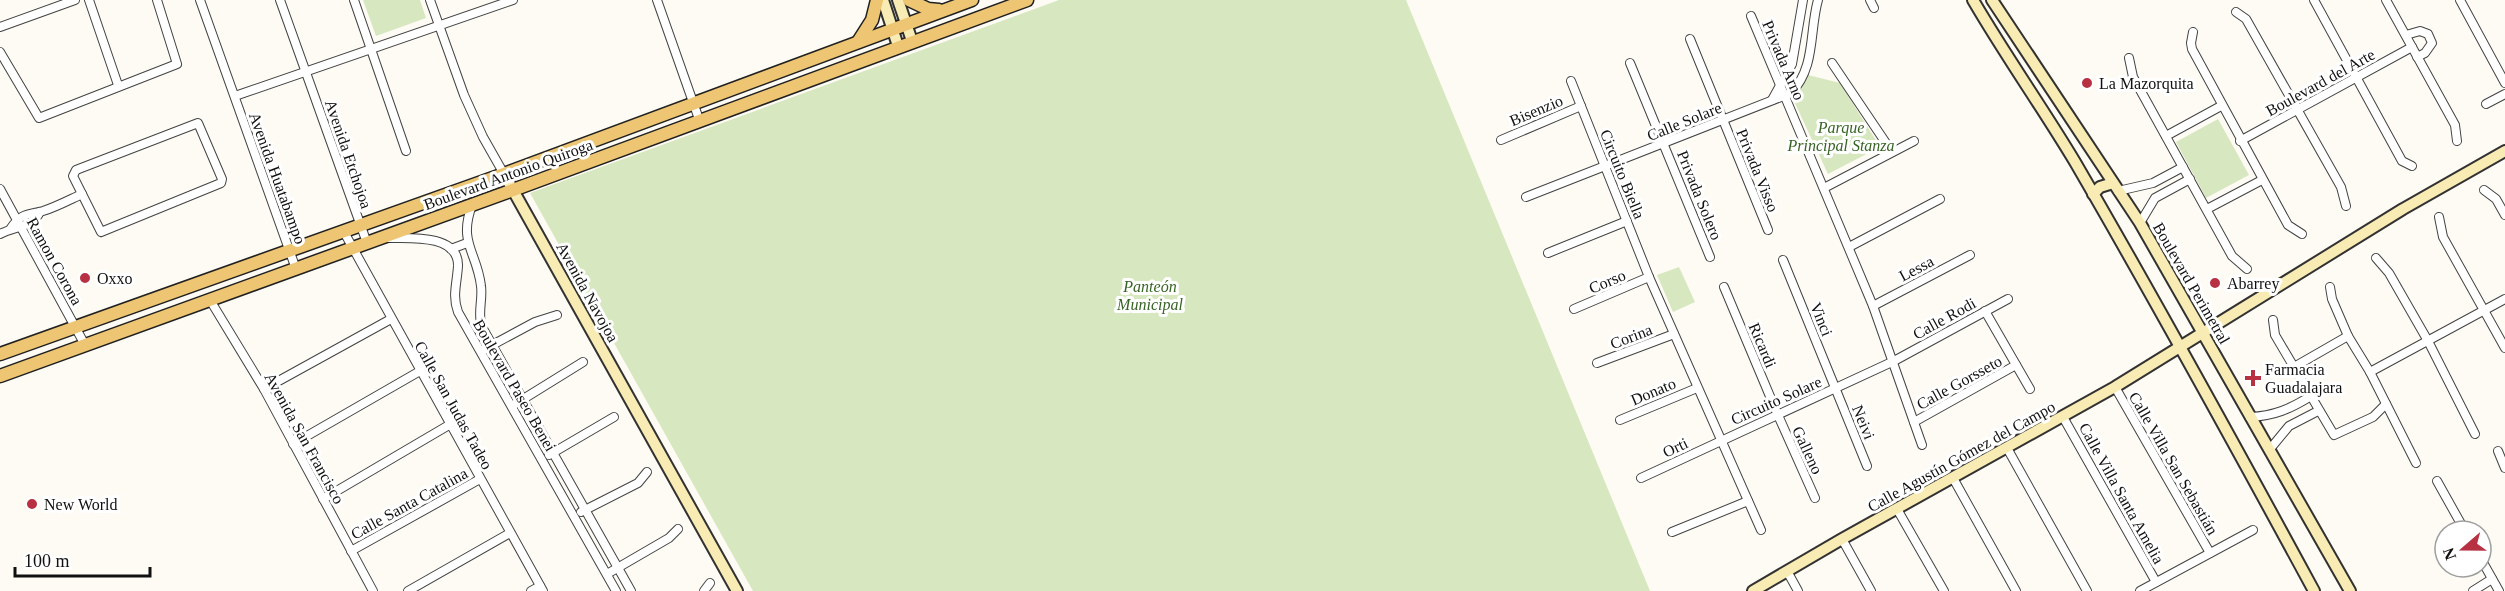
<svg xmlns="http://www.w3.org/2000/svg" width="2505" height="591" viewBox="0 0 2505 591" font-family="Georgia,serif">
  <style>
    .green { fill: #d7e7bf }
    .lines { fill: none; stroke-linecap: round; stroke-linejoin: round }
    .street-casing { stroke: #434343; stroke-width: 10 }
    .secondary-casing { stroke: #323232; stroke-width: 14 }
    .primary-casing { stroke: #212121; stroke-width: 15 }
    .street { stroke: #fff; stroke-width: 8 }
    .secondary { stroke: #f9ebb4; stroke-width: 10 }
    .primary { stroke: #eec673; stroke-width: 12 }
    .poi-dot { fill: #b73143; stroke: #fff; stroke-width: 2 }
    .labels { text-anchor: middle; stroke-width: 6; stroke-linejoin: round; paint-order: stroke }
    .street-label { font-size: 16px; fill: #101010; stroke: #fff }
    .poi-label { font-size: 16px; fill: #101010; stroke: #fff; text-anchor: start }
    .park-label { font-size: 16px; font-style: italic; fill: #376424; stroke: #fff }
  </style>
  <rect width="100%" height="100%" fill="#fefbf4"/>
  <g class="green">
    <path d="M363,0H420L426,18L376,36Z"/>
    <path d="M1059,0H1406L1650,591H753L530,193Z"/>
    <path d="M1808,75L1840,83L1880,147L1828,174L1793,99Z"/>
    <path d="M2218,119L2249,175L2206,198L2176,142Z"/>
    <path d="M1679,267L1695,302L1673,312L1657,275Z"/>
  </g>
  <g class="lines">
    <g class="street-casing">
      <g id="street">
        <path d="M89,0L118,85"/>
        <path d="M200,0L296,269"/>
        <path d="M280,0L367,243"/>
        <path d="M354,0L406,151"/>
        <path d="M430,0L464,95L483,137L504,174"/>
        <path d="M657,0L700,122"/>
        <path d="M1870,0L1874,8"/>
        <path d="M2314,0L2402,161L2412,166"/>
        <path d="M2386,0L2455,125L2457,141"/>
        <path d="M2460,0L2505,83"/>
        <path d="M2236,12L2246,19L2341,187L2346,206"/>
        <path d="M1751,16L1873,306L1922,445"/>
        <path d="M0,27L75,0"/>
        <path d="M2193,32L2191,43L2192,49L2288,225L2302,234"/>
        <path d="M2406,35L2420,31L2428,34L2432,43L2425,53L2417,57"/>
        <path d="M1690,39L1768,230"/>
        <path d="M0,52L39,118L177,64L157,0"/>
        <path d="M2129,58L2133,77L2232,256L2247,269"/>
        <path d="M1630,63L1710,257"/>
        <path d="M1832,63L1892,152"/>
        <path d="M1571,81L1649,277L1761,530"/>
        <path d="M235,96L513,0"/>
        <path d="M1772,100L1792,64L1803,0"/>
        <path d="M2486,104L2505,94"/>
        <path d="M198,123L222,179L221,183L101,232L73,176L76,170Z"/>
        <path d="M2166,136L2221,106"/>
        <path d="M1501,140L1581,106"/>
        <path d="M2240,141L2412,47"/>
        <path d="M1824,188L1914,141"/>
        <path d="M0,189L85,345"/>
        <path d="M2484,190L2496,199L2505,215"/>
        <path d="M2118,191L2153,183L2183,167"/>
        <path d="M1526,197L1791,93C1816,67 1809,32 1818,0"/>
        <path d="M472,205C458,243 477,252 481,286C483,300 477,314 482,327L631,591"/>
        <path d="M2207,209L2262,180"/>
        <path d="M2439,217L2443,237L2505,348"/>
        <path d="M2140,223L2155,198L2190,179"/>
        <path d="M11,228C21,213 28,215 43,211C56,207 69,200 82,194"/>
        <path d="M344,232L543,591"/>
        <path d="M0,234C15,226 32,228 40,212"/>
        <path d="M388,238C409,238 459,234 458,266C457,283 452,296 458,312L616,591"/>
        <path d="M1849,247L1940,199"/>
        <path d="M451,249L467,243"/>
        <path d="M1548,253L1627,221"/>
        <path d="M2376,258L2389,273L2428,341L2475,434"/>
        <path d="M1783,260L1867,466"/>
        <path d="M1724,287L1777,413L1815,498"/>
        <path d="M2330,287L2332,299L2348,336L2370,372L2416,463"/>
        <path d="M210,300L264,389L373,591"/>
        <path d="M1873,306L1970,255"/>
        <path d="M1574,309L1649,277"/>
        <path d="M1985,311L2030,389"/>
        <path d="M2273,320L2275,335L2334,435L2373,417L2386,404"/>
        <path d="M481,351L535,322L557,315"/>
        <path d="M1597,363L1674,334"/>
        <path d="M2294,367L2348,336"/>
        <path d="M2370,372L2505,299"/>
        <path d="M2115,387L2210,553"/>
        <path d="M264,389L391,319"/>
        <path d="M512,406L583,362"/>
        <path d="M2063,417L2156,582"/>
        <path d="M2250,417C2274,416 2290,409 2311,396"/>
        <path d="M1620,420L1697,388"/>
        <path d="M1914,422L2016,365"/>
        <path d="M293,444L420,371"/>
        <path d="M2007,448L2087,591"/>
        <path d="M2270,449L2289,426L2318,411"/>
        <path d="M2498,451L2505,468"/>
        <path d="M549,455L614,417"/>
        <path d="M1641,478L1894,361L2008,299"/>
        <path d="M1953,478L2016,591"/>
        <path d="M2437,481L2465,531"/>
        <path d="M323,499L449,425"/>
        <path d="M1897,509L1944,591"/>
        <path d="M581,512L638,483L647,472"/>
        <path d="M1672,532L1748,501"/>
        <path d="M1842,539L1871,591"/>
        <path d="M351,551L480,479"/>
        <path d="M2481,559L2499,591"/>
        <path d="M1787,571L1798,591"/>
        <path d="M607,574L669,538L678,529"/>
        <path d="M408,591L510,533"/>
        <path d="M531,591L540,586"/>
        <path d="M704,591L710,583"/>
        <path d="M2140,591L2253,530"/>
        <path d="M2473,591L2492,579"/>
      </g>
    </g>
    <g class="secondary-casing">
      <g id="secondary">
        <path d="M883,0L898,46"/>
        <path d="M898,0L912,41"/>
        <path d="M1973,0C2005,55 2042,107 2075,162C2157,303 2236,447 2314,591"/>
        <path d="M1992,0L2140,223L2350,591"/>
        <path d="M504,174L737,591"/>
        <path d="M2093,194L2100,187L2113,183"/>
        <path d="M1753,591L1842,539L2115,387L2403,209L2505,151"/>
      </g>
    </g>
    <g class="primary-casing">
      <g id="primary">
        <path d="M909,0L928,9L939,10"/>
        <path d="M858,42L872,20L877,0"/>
        <path d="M0,354L504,174L972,0"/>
        <path d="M0,376L513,190L1027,0"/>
      </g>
    </g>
    <use href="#street" class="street"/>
    <use href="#secondary" class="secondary"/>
    <use href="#primary" class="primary"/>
  </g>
  <g class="poi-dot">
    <circle cx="2087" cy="83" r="6"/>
    <circle cx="85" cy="278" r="6"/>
    <circle cx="2215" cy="283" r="6"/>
    <path d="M2250 369h6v6h6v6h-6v6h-6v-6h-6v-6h6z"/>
    <circle cx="32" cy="504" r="6"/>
  </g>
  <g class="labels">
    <g class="street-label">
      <text transform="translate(1784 60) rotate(67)" y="6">Privada Arno</text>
      <text transform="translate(2320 82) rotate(-29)" y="6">Boulevard del Arte</text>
      <text transform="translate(1536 110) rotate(-23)" y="6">Bisenzio</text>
      <text transform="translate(1684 121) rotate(-22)" y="6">Calle Solare</text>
      <text transform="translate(349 154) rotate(71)" y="6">Avenida Etchojoa</text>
      <text transform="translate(1758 170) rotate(68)" y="6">Privada Visso</text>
      <text transform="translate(508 174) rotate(-20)" y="6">Boulevard Antonio Quiroga</text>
      <text transform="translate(1623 174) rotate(68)" y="6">Circuito Biella</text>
      <text transform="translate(278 178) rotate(70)" y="6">Avenida Huatabampo</text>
      <text transform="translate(1700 195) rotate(68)" y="6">Privada Solero</text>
      <text transform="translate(55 261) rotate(61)" y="6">Ramon Corona</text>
      <text transform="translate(1916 268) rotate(-28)" y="6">Lessa</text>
      <text transform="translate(1607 281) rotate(-23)" y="6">Corso</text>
      <text transform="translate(2192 283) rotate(60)" y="6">Boulevard Perimetral</text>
      <text transform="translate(588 292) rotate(61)" y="6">Avenida Navojoa</text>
      <text transform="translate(1944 318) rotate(-29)" y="6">Calle Rodi</text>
      <text transform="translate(1822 319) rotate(68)" y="6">Vinci</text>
      <text transform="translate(1631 336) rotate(-21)" y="6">Corina</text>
      <text transform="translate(1763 345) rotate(67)" y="6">Ricardi</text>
      <text transform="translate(1959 382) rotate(-29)" y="6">Calle Gorsseto</text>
      <text transform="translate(515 385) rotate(60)" y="6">Boulevard Paseo Benei</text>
      <text transform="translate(1653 391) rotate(-23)" y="6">Donato</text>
      <text transform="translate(1776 400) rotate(-24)" y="6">Circuito Solare</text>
      <text transform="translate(454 405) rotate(61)" y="6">Calle San Judas Tadeo</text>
      <text transform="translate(1864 422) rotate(68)" y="6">Neivi</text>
      <text transform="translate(305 438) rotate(61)" y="6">Avenida San Francisco</text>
      <text transform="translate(1675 447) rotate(-26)" y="6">Orti</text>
      <text transform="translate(1808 450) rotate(65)" y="6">Galleno</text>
      <text transform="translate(1961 456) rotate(-29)" y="6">Calle Agustín Gómez del Campo</text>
      <text transform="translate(2174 463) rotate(60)" y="6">Calle Villa San Sebastián</text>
      <text transform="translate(2122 493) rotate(61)" y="6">Calle Villa Santa Amelia</text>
      <text transform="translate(409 503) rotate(-29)" y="6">Calle Santa Catalina</text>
    </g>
    <g class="poi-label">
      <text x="2099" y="89">La Mazorquita</text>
      <text x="97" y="284">Oxxo</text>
      <text x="2227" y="289">Abarrey</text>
      <text x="2265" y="375">Farmacia<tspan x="2265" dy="18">Guadalajara</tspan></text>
      <text x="44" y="510">New World</text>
    </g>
    <g class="park-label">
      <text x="1841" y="133">Parque<tspan x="1841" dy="18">Principal Stanza</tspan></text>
      <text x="1150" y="292">Panteón<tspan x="1150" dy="18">Municipal</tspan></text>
    </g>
  </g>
  <g transform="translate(2463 549) rotate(250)"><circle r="28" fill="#ffffff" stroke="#9f9f9f" stroke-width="1.5"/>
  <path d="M0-4.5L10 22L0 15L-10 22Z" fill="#b73143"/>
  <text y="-9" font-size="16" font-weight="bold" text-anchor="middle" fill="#101010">N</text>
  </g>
  <path d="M15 567v9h135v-9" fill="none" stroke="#101010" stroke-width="3"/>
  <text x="24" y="567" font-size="18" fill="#101010" stroke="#ffffff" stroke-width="4.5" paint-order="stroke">100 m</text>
</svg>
